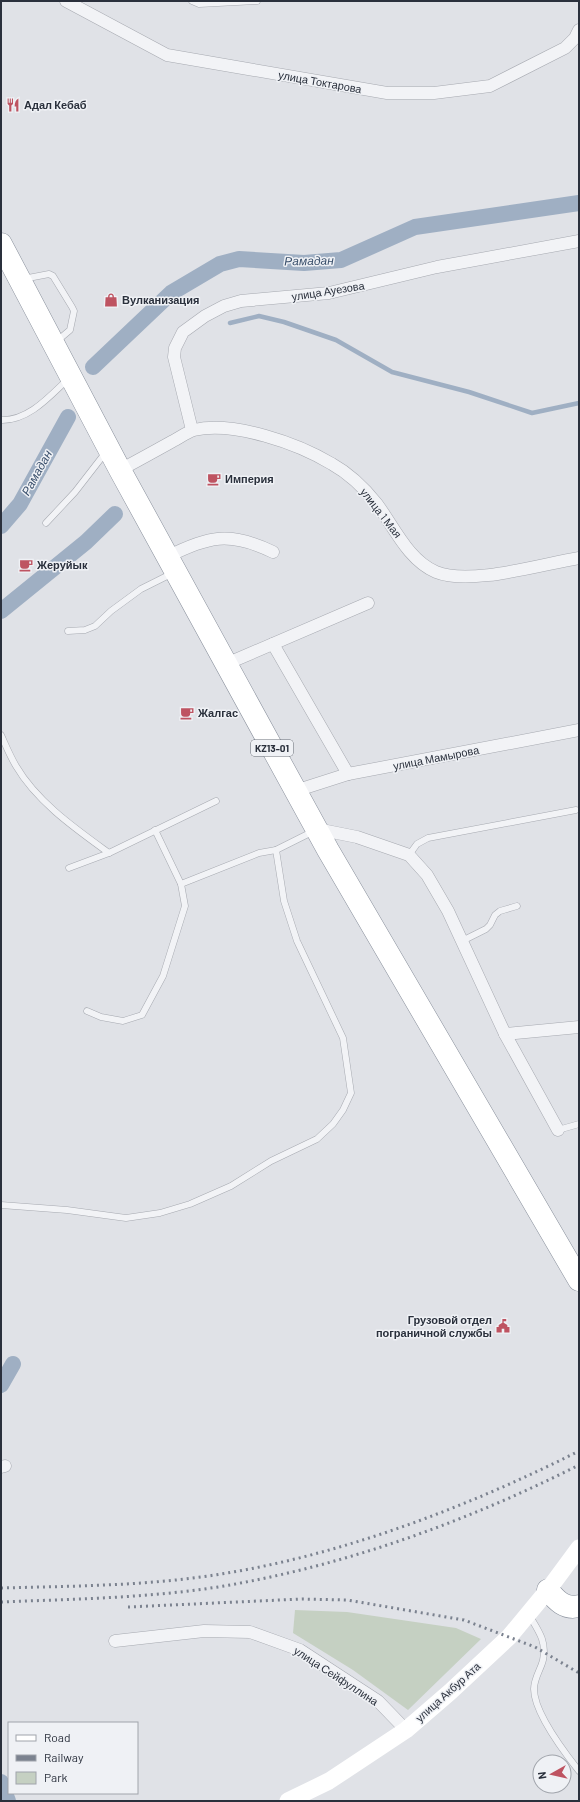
<svg xmlns="http://www.w3.org/2000/svg" width="580" height="1802" viewBox="0 0 580 1802" font-family="Barlow,sans-serif">
  <style>
    .green { fill: #c5d0c2 }
    .lines { fill: none; stroke-linecap: round; stroke-linejoin: round }
    .stream { stroke: #9fafc3; stroke-width: 4.5 }
    .canal { stroke: #9fafc3; stroke-width: 16 }
    .lane-casing { stroke: #a6a9b0; stroke-width: 7 }
    .street-casing { stroke: #a6a9b0; stroke-width: 13 }
    .highway-casing { stroke: #89909c; stroke-width: 23 }
    .lane { stroke: #f2f3f6; stroke-width: 6 }
    .street { stroke: #f2f3f6; stroke-width: 12 }
    .secondary { stroke: #fff; stroke-width: 17 }
    .highway { stroke: #fff; stroke-width: 22 }
    .rail { stroke: #7b828f; stroke-width: 3; stroke-dasharray: 2 4; stroke-linecap: butt }
    .labels { text-anchor: middle; stroke-width: 3; stroke-linejoin: round; paint-order: stroke }
    .shield { fill: #eff1f5; stroke: #656a74; stroke-width: 1 }
    .shield-label { font-size: 10px; font-weight: bold; fill: #2a303c }
    .street-label { font-size: 11px; fill: #2a303c; stroke: #eff1f5 }
    .poi-label { font-size: 11px; font-weight: bold; fill: #2a303c; stroke: #eff1f5; text-anchor: start }
    .water-label { font-size: 12px; font-style: italic; fill: #394f6b; stroke: #eff1f5 }
  </style>
  <rect width="100%" height="100%" fill="#e0e2e7"/>
  <path class="green" d="M295,1610L347,1612L456,1628L481,1639L408,1710L353,1670L293,1633Z"/>
  <g class="lines">
    <path class="stream" d="M230,323L259,316L284,322L336,340L392,372L469,392L532,413L579,403"/>
    <g class="canal">
      <path d="M93,367L171,293L220,264L239,259L304,263L341,260L415,227L579,203"/>
      <path d="M1,526L20,504L68,417"/>
      <path d="M1,611L86,542L115,514"/>
      <path d="M1,1385L13,1364"/>
      <path d="M1,1782L8,1801"/>
    </g>
    <g class="lane-casing">
      <g id="lane">
        <path d="M192,1L199,4L257,1"/>
        <path d="M23,279L49,274L53,276L72,307L74,311L70,330L57,341"/>
        <path d="M1,420C28,421 49,397 67,380"/>
        <path d="M46,523L75,492L106,452"/>
        <path d="M68,631L85,630L95,626L111,611L141,589L173,573"/>
        <path d="M1,735C6,746 10,756 16,766C37,802 76,829 109,853"/>
        <path d="M409,855L417,844L428,838L576,810"/>
        <path d="M69,868L109,853L216,801"/>
        <path d="M181,884L259,853L276,850L314,831"/>
        <path d="M462,941L486,929L490,925L495,915L500,911L517,906"/>
        <path d="M87,1011L101,1017L123,1021L142,1015L163,976L185,906L181,884L155,830"/>
        <path d="M558,1130L579,1124"/>
        <path d="M1,1205L67,1210L126,1218L160,1213L190,1204L231,1186L271,1161L317,1139L333,1124L343,1110L351,1093L343,1038L297,941L284,901L276,850"/>
        <path d="M529,1615C538,1630 547,1641 543,1660C541,1669 534,1678 534,1689C534,1713 564,1752 579,1771"/>
      </g>
    </g>
    <g class="street-casing">
      <g id="street">
        <path d="M66,1L167,55L387,93H434L490,86L565,48L575,38L579,30"/>
        <path d="M192,430L174,357L175,348L183,332L205,316L224,306L241,301L329,293L437,267L579,241"/>
        <path d="M120,470C137,461 155,451 173,441C179,438 187,432 194,430C234,421 297,443 332,464C350,474 365,489 377,504C394,527 408,560 436,572C470,586 542,564 579,558"/>
        <path d="M167,557C208,536 230,531 273,552"/>
        <path d="M273,644L348,774"/>
        <path d="M226,664L368,603"/>
        <path d="M295,791L348,774L579,730"/>
        <path d="M317,829L357,837L409,855L427,875L448,911L505,1034L558,1130"/>
        <path d="M505,1034L579,1027"/>
        <path d="M1,1467L5,1466"/>
        <path d="M115,1641L204,1631L250,1632L300,1650L378,1701L406,1730"/>
      </g>
    </g>
    <g class="highway-casing">
      <g id="highway">
        <path d="M1,244L120,470L328,850L579,1280"/>
        <path d="M548,1590C556,1600 565,1610 579,1606"/>
      </g>
    </g>
    <use href="#lane" class="lane"/>
    <use href="#street" class="street"/>
    <path class="secondary" d="M288,1801L329,1781L406,1730L450,1692L509,1637L548,1590L579,1548"/>
    <use href="#highway" class="highway"/>
    <g class="rail">
      <path d="M1,1588C74,1586 148,1586 221,1574C342,1555 470,1506 579,1451"/>
      <path d="M1,1602C75,1599 151,1598 224,1586C347,1565 468,1521 579,1465"/>
      <path d="M128,1607L302,1599L347,1600L464,1620L535,1647L579,1673"/>
    </g>
  </g>
  <defs>
    <g id="restaurant-bare" transform="scale(1.08)"><path d="M-5-6h1v4h1v-4h1v4h1v-4h1v5L-1.5 .5V6h-2V.5L-5-1ZM5-6V6H3V1.5H1.5Q1.5-4 5-6Z" fill="#be5361" stroke="#eff1f5" stroke-width="2.5" paint-order="stroke"/></g>
    <g id="shop-bare" transform="scale(1.08)"><path d="M-5-2.5h2.3a2.7 3.5 0 0 1 5.4 0H5L5.5 6h-11ZM-1.5-2.5h3a1.5 2.3 0 0 0-3 0Z" fill="#be5361" stroke="#eff1f5" stroke-width="2.5" paint-order="stroke"/></g>
    <g id="cafe-bare" transform="scale(1.08)"><path d="M-5.5-4.5H6V0H3Q3 3.5 0 3.5H-2.5Q-5.5 3.5-5.5 0ZM3-3.2v2h1.7v-2ZM-6 4.5H4V6H-6Z" fill="#be5361" stroke="#eff1f5" stroke-width="2.5" paint-order="stroke"/></g>
    <g id="civic-bare" transform="scale(1.08)"><path d="M-.6-6.5H3V-4.5H.6V-3L4-1V1h2V6H-6V1h2V-1L-.6-3ZM-1.2 2.5V6h2.4V2.5Z" fill="#be5361" stroke="#eff1f5" stroke-width="2.5" paint-order="stroke"/></g>
  </defs>
  <g fill-rule="evenodd">
    <use href="#restaurant-bare" x="13" y="105"/>
    <use href="#shop-bare" x="111" y="300"/>
    <use href="#cafe-bare" x="214" y="479"/>
    <use href="#cafe-bare" x="26" y="565"/>
    <use href="#cafe-bare" x="187" y="713"/>
    <use href="#civic-bare" x="503" y="1326"/>
  </g>
  <g class="labels">
    <rect class="shield" x="251" y="740" width="42" height="16" rx="3"/>
    <g class="shield-label">
      <text x="272" y="752">KZ13-01</text>
    </g>
    <g class="street-label">
      <text transform="translate(320 82) rotate(10)" y="4">улица Токтарова</text>
      <text transform="translate(328 291) rotate(-9)" y="4">улица Ауезова</text>
      <text transform="translate(381 513) rotate(52)" y="4">улица 1 Мая</text>
      <text transform="translate(436 758) rotate(-11)" y="4">улица Мамырова</text>
      <text transform="translate(336 1676) rotate(33)" y="4">улица Сейфуллина</text>
      <text transform="translate(448 1692) rotate(-42)" y="4">улица Акбур Ата</text>
    </g>
    <g class="poi-label">
      <text x="24" y="109">Адал Кебаб</text>
      <text x="122" y="304">Вулканизация</text>
      <text x="225" y="483">Империя</text>
      <text x="37" y="569">Жеруйык</text>
      <text x="198" y="717">Жалгас</text>
      <text x="492" y="1324" text-anchor="end">Грузовой отдел<tspan x="492" dy="13">пограничной службы</tspan></text>
    </g>
    <g class="water-label">
      <text transform="translate(309 261) rotate(-1)" y="4">Рамадан</text>
      <text transform="translate(37 473) rotate(-61)" y="4">Рамадан</text>
    </g>
  </g>
  <rect width="580" height="1802" fill="none" stroke="#2a303c" stroke-width="4"/>
  <rect x="8" y="1722" width="130" height="72" fill="#eff1f5" stroke="#a0a4ab"/>
  <rect x="16" y="1735" width="20" height="6" fill="#ffffff" stroke="#a0a4ab"/>
  <text x="44" y="1742" font-size="12" fill="#2a303c">Road</text>
  <rect x="16" y="1755" width="20" height="6" fill="#7b828f" stroke="#a0a4ab"/>
  <text x="44" y="1762" font-size="12" fill="#2a303c">Railway</text>
  <rect x="16" y="1772" width="20" height="12" fill="#c5d0c2" stroke="#a0a4ab"/>
  <text x="44" y="1782" font-size="12" fill="#2a303c">Park</text>
  <g transform="translate(552 1774) rotate(262)"><circle r="19" fill="#eff1f5" stroke="#a0a4ab"/>
  <path d="M0-3L7 15L0 10L-7 15Z" fill="#be5361"/>
  <text y="-6" font-size="11" font-weight="bold" text-anchor="middle" fill="#2a303c">N</text>
  </g>
</svg>
